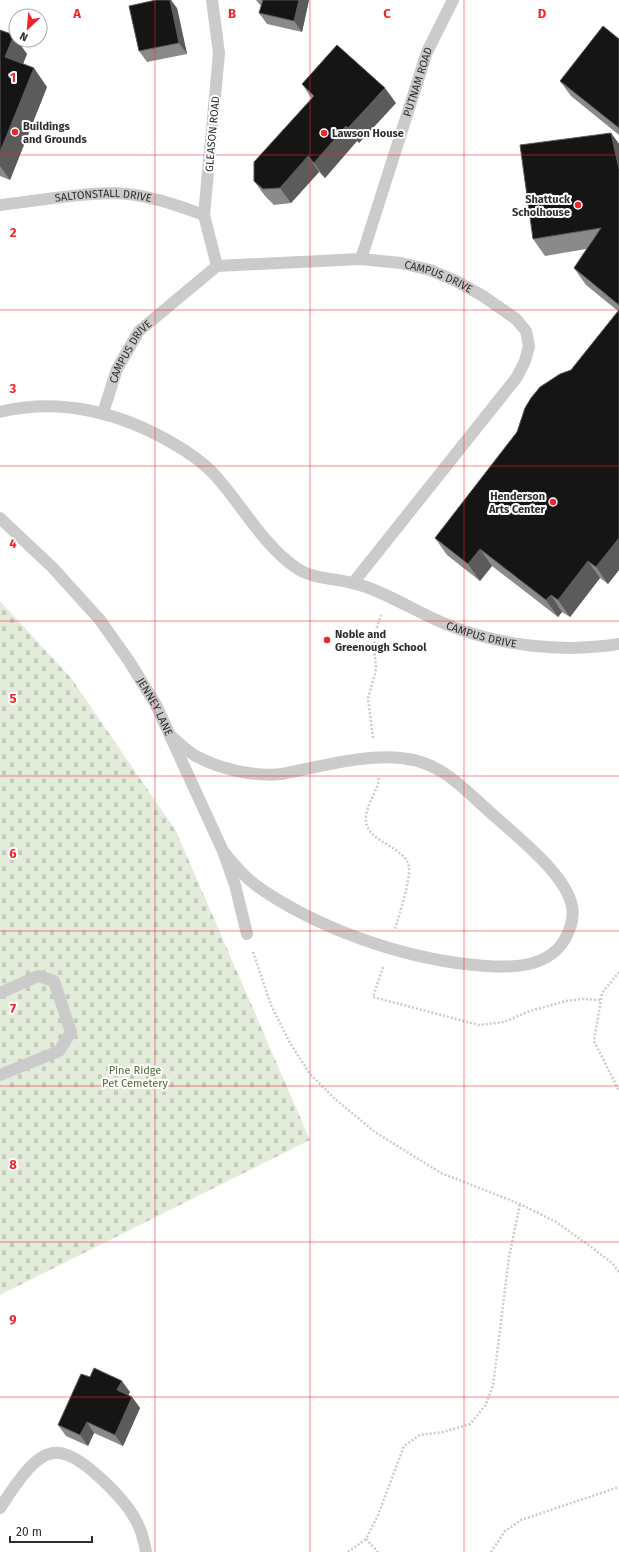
<svg xmlns="http://www.w3.org/2000/svg" width="619" height="1552" viewBox="0 0 619 1552" font-family="'Fira Sans',sans-serif">
  <style>
    .cemetery { fill: url(#cemetery-stones) }
    .lines { fill: none; stroke-linecap: round; stroke-linejoin: round }
    .path { stroke: #cbcbcb; stroke-width: 2.5; stroke-dasharray: 2 2; stroke-linecap: butt }
    .lane { stroke: #cbcbcb; stroke-width: 12 }
    .wall { fill: #8a8a8a }
    .shaded-wall { fill: #5b5b5b }
    .building { fill: #151515; stroke: #5b5b5b }
    .grid { fill: none; stroke: #f1242c; stroke-width: 1; stroke-opacity: 0.55 }
    .poi-dot { fill: #f1242c; stroke: #fff; stroke-width: 1.5 }
    .labels { text-anchor: middle; stroke-width: 4; stroke-linejoin: round; paint-order: stroke }
    .street-label { font-size: 11px; fill: #2e2e2e; stroke: #fff }
    .poi-label { font-size: 11px; font-weight: bold; fill: #2e2e2e; stroke: #fff; text-anchor: start }
    .park-label { font-size: 11px; fill: #4f6c38; stroke: #fff }
    .grid-label { font-size: 13px; text-anchor: middle; font-weight: bold; fill: #f1242c; stroke: #fff; stroke-width: 4; stroke-linejoin: round; paint-order: stroke }
  </style>
  <defs>
    <pattern id="cemetery-stones" width="16" height="16" patternUnits="userSpaceOnUse"><rect width="16" height="16" fill="#e3ecda"/><path d="M2 7V4a2 2 0 0 1 4 0v3zM10 15v-3a2 2 0 0 1 4 0v3z" fill="#c3cbbb"/></pattern>
  </defs>
  <rect width="100%" height="100%" fill="#fff"/>
  <path class="cemetery" d="M0,601L71,678L176,831L310,1140L0,1295Z"/>
  <g class="lines">
    <g class="path">
      <path d="M373,738L368,698L375,674L376,667L374,647L375,634L381,615"/>
      <path d="M379,778C378,792 364,807 366,822C369,843 406,847 409,867C411,878 399,916 395,929"/>
      <path d="M253,952L271,1005L290,1043L310,1074L335,1099L375,1132L441,1173L520,1204L556,1222L590,1246L612,1263L619,1272"/>
      <path d="M383,967L373,997L479,1025L504,1022L530,1011L566,1001L582,999L601,1000"/>
      <path d="M619,972L602,993L594,1041L619,1091"/>
      <path d="M366,1539L378,1552"/>
      <path d="M348,1552L366,1539L378,1515L404,1446L420,1435L443,1432L470,1424L485,1406L493,1386L509,1257L520,1204"/>
      <path d="M491,1552L505,1531L521,1520L619,1487"/>
    </g>
    <g class="lane">
      <path d="M212,0L219,53L204,215L217,266"/>
      <path id="s1" d="M0,205C37,201 79,193 115,193C146,194 176,205 204,215"/>
      <path id="s2" d="M361,259L427,52L453,0"/>
      <path id="s3" d="M0,412C60,397 122,413 174,444C188,452 201,461 213,473C240,502 263,545 295,567C311,579 334,578 352,583C358,584 363,586 369,588C396,598 420,614 448,625C500,646 563,653 619,644"/>
      <path id="s4" d="M103,413L117,369L139,331L217,266L361,259L401,263L430,270L456,281L483,296L516,319L526,331L529,346L525,361L517,377L353,583"/>
      <path id="s5" d="M0,518L53,568L100,620L129,661L156,705L223,851L235,885L247,934"/>
      <path d="M170,735C178,742 185,749 194,755C219,769 253,777 282,774C318,767 372,752 408,759C421,761 433,766 444,773C461,784 476,800 491,813C515,835 561,870 571,902C575,914 571,928 565,939C549,967 514,968 486,966C411,961 326,932 264,891C247,880 235,866 223,851"/>
      <path d="M0,993L38,976L54,981L71,1032L59,1051L0,1075"/>
      <path d="M0,1508C11,1492 28,1463 46,1455C52,1453 59,1452 64,1454C85,1459 124,1499 134,1517C141,1528 144,1540 146,1552"/>
    </g>
  </g>
  <g class="wall">
    <path d="M256,0H309L302,32L267,24L259,13L261,6Z"/>
    <path d="M177,8L187,54L147,62L139,51Z"/>
    <path d="M0,30L17,40L27,54L23,64L47,87L10,180L0,176Z"/>
    <path d="M619,39V135L571,96L560,81Z"/>
    <path d="M302,84L396,103L359,143L357,141L325,178L319,172L291,203L274,205L265,196L254,181L312,99Z"/>
    <path d="M611,133L619,144V570L608,584L600,578L570,617L562,612L558,617L492,566L480,581L447,555L435,538L571,370L618,311L586,285L574,268L586,249L545,256L533,239Z"/>
    <path d="M130,1392L128,1395L132,1397L140,1408L123,1446L94,1433L88,1446L66,1436L58,1425Z"/>
  </g>
  <g class="shaded-wall">
    <path d="M170,0H171L177,8L187,54L179,43Z"/>
    <path d="M299,0H309L302,32L294,21Z"/>
    <path d="M14,35L16,39V40H17L27,54L18,76L5,57Z"/>
    <path d="M34,68L47,87L10,180L0,166V152Z"/>
    <path d="M385,88L396,103L359,143L348,128Z"/>
    <path d="M346,126L357,141L325,178L314,163Z"/>
    <path d="M611,133L619,144V169Z"/>
    <path d="M308,156L319,172L291,203L280,188Z"/>
    <path d="M619,538V570L608,584L596,567Z"/>
    <path d="M480,549L492,566L480,581L468,564Z"/>
    <path d="M588,561L600,578L570,617L558,600Z"/>
    <path d="M551,595L562,612L558,617L546,600Z"/>
    <path d="M122,1381L130,1392L125,1401L117,1390Z"/>
    <path d="M132,1397L140,1408L123,1446L115,1435Z"/>
    <path d="M87,1422L94,1433L88,1446L80,1435Z"/>
  </g>
  <g class="building">
    <path d="M156,0H170L179,43L139,51L129,6Z"/>
    <path d="M263,0H299L294,21L259,13Z"/>
    <path d="M603,26L619,39V128L560,81Z"/>
    <path d="M0,30L14,35L5,57L34,68L0,152Z"/>
    <path d="M337,45L385,88L348,128L346,126L314,163L308,156L280,188L263,189L254,181V162L314,96L302,84Z"/>
    <path d="M611,133L619,169V305L574,268L601,228L533,239L520,145Z"/>
    <path d="M619,310V538L596,567L588,561L558,600L551,595L546,600L480,549L468,564L435,538L517,432L525,408L531,398L540,387L560,374L571,370Z"/>
    <path d="M94,1368L122,1381L117,1390L132,1397L115,1435L87,1422L80,1435L58,1425L81,1374L90,1377Z"/>
  </g>
  <path class="grid" d="M155,0V1552M310,0V1552M464,0V1552M0,155H619M0,310H619M0,466H619M0,621H619M0,776H619M0,931H619M0,1086H619M0,1242H619M0,1397H619"/>
  <g class="poi-dot">
    <circle cx="15" cy="132" r="4"/>
    <circle cx="324" cy="133" r="4"/>
    <circle cx="578" cy="205" r="4"/>
    <circle cx="553" cy="502" r="4"/>
    <circle cx="327" cy="640" r="4"/>
  </g>
  <g class="labels">
    <g class="street-label">
      <text dy="4" stroke="none"><textPath href="#s2" startOffset="186">PUTNAM ROAD</textPath></text>
      <text transform="translate(212 134) rotate(-85)" y="4">GLEASON ROAD</text>
      <text dy="4" stroke="none"><textPath href="#s1" startOffset="104">SALTONSTALL DRIVE</textPath></text>
      <text dy="4" stroke="none"><textPath href="#s4" startOffset="416">CAMPUS DRIVE</textPath></text>
      <text dy="4" stroke="none"><textPath href="#s4" startOffset="68">CAMPUS DRIVE</textPath></text>
      <text dy="4" stroke="none"><textPath href="#s3" startOffset="555">CAMPUS DRIVE</textPath></text>
      <text dy="4" stroke="none"><textPath href="#s5" startOffset="246">JENNEY LANE</textPath></text>
    </g>
    <g class="poi-label">
      <text x="23" y="130">Buildings<tspan x="23" dy="13">and Grounds</tspan></text>
      <text x="332" y="137">Lawson House</text>
      <text x="570" y="203" text-anchor="end">Shattuck<tspan x="570" dy="13">Scholhouse</tspan></text>
      <text x="545" y="500" text-anchor="end">Henderson<tspan x="545" dy="13">Arts Center</tspan></text>
      <text x="335" y="638">Noble and<tspan x="335" dy="13">Greenough School</tspan></text>
    </g>
    <g class="park-label">
      <text x="135" y="1074">Pine Ridge<tspan x="135" dy="13">Pet Cemetery</tspan></text>
    </g>
  </g>
  <g class="grid-label">
    <text x="77" y="18">A</text>
    <text x="232" y="18">B</text>
    <text x="387" y="18">C</text>
    <text x="542" y="18">D</text>
    <text x="13" y="82">1</text>
    <text x="13" y="237">2</text>
    <text x="13" y="393">3</text>
    <text x="13" y="548">4</text>
    <text x="13" y="703">5</text>
    <text x="13" y="858">6</text>
    <text x="13" y="1013">7</text>
    <text x="13" y="1169">8</text>
    <text x="13" y="1324">9</text>
  </g>
  <g transform="translate(28 28) rotate(206)"><circle r="19" fill="#ffffff" stroke="#ababab"/>
  <path d="M0-3L7 15L0 10L-7 15Z" fill="#f1242c"/>
  <text y="-6" font-size="11" font-weight="bold" text-anchor="middle" fill="#2e2e2e">N</text>
  </g>
  <path d="M10 1536v6h82v-6" fill="none" stroke="#2e2e2e" stroke-width="2"/>
  <text x="16" y="1536" font-size="12" fill="#2e2e2e" stroke="#ffffff" stroke-width="3" paint-order="stroke">20 m</text>
</svg>
